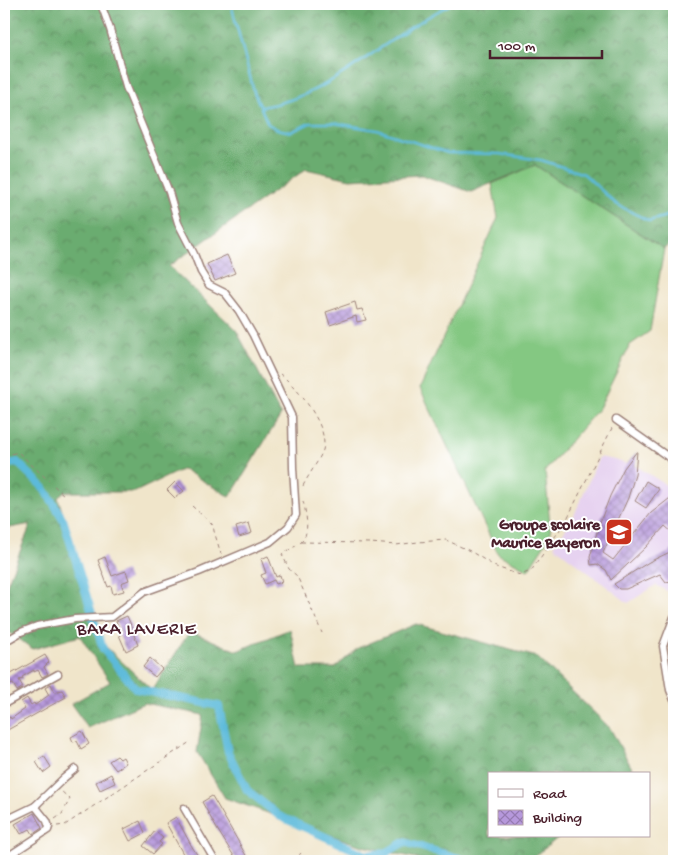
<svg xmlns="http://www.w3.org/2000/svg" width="678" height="865" viewBox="0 0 678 865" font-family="'Gochi Hand',sans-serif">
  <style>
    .built { fill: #e6d2f0 }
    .grass { fill: #84c882; stroke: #677456 }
    .forest { fill: url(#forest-crowns); stroke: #5a664e }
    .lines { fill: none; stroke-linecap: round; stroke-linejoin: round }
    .stream { stroke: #5cbada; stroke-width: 2.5 }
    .canal { stroke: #5cbada; stroke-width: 8 }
    .building { fill: url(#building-cross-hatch) }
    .street-casing { stroke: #9d827a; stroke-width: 9 }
    .path { stroke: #9d827a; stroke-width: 1; stroke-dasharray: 4 4; stroke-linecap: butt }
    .street { stroke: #fff; stroke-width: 6 }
    .labels { text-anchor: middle; stroke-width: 4; stroke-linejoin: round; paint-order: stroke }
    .poi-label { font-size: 16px; font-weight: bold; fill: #4a1f2b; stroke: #fff; text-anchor: end }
    .neighbourhood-label { font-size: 18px; letter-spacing: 1px; fill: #4a1f2b; stroke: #fff }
  </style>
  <defs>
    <pattern id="forest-crowns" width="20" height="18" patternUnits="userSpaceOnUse" patternTransform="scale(1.25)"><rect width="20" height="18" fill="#6bac70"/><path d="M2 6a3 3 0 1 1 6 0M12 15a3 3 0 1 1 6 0" fill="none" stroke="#5a8b5c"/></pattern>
    <pattern id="building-cross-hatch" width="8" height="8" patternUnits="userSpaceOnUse" patternTransform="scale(1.25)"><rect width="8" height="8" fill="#b698db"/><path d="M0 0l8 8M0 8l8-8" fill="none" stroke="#967bb2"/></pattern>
  </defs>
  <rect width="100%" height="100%" fill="#fff"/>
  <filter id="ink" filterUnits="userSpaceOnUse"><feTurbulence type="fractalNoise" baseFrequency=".02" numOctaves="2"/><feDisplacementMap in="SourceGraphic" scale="10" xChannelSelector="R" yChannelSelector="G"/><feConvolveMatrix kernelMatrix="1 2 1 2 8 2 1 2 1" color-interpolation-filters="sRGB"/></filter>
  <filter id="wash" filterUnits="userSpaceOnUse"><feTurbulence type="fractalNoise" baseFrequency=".0096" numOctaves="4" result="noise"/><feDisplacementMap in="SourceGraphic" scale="20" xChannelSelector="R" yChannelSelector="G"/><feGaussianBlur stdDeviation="1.12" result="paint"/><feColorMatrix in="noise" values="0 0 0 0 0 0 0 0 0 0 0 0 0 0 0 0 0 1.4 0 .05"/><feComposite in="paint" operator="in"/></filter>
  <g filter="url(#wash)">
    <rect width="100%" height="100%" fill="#f0e5ca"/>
    <path class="built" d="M599,457L615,460L639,468L663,483L674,492V590L669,592L656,585L628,603L554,546L573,518Z"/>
    <path class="grass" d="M535,165L664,249L650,331L630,345L599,408L545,471L551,535L528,570L498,554L420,388L498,218L492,184Z"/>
    <path class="forest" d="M4,4H674V240L664,249L535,165L471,192L422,175L350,179L306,169L169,266L236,330L281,415L230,497L183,469L135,492H63L58,498L103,644L152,690L190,631L237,651L290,629L299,668H335L358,648L416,624L537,657L610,728L635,774H489V836H560L533,858L520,861H428L359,845L225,798L197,752L203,715L144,703L88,728L71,704L110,682L80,636L33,649L4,629V601L7,584L31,524L4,529Z"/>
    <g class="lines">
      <g class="stream">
        <path d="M231,4L254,92L268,124L277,129L291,132L310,123H334L377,130L448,153L499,154L541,160L584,174L616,204L649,221L674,214"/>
        <path d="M261,107C323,98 367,54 418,23C429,16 440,10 451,4"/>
      </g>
      <path class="canal" d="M4,466L17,462L44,488L63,519L103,649L136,689L219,706L228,752L247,790L279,816L366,855L386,853L404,842L469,861"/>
    </g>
    <g id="blocks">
      <g class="building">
        <path d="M227,255L235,273L215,281L207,264Z"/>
        <path d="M355,302L357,310L362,309L366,320L357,322L356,316L330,325L326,312Z"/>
        <path d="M637,451L635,475L628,498L603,553L613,560L651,513L674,495V534L665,526L646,547L611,580L606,570L597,564L591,565L590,557L600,522L610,496L624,468Z"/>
        <path d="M646,481L659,489L646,508L635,501Z"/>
        <path d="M175,482L184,491L175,498L167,490Z"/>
        <path d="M249,523L252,533L239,537L236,527Z"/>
        <path d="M674,550V567L671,568L674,576L671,581L666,582L660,574L626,589H619L614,584L649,562Z"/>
        <path d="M268,556L276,577L280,575L282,582L276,584L274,580L265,584L261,575L266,573L261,559Z"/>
        <path d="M105,557L112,576L126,571L129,580L121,583L124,591L113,594L111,586L108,587L98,560Z"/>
        <path d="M127,616L131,625H130L138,645L126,651L119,635L121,634L116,621Z"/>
        <path d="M45,655L49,662L44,667L48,674L42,677L38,670L34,672V670L22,677L23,679L19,680L23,687L17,691L13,684L6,686L4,678Z"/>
        <path d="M150,658L162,669L155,677L143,667Z"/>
        <path d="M51,684L55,692L62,690L66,697L4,732V721L10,717L11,719L25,709L21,702L27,698L31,705L34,703L35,705L49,695L45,688Z"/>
        <path d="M82,731L89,744L81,749L77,741L73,742L71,737Z"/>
        <path d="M44,756L51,767L43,773L36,762Z"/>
        <path d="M117,756L120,759L123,757L126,763L116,770L109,761Z"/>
        <path d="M111,774L115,783L100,790L96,782Z"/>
        <path d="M212,796L238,841L249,861H237L217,829L202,802Z"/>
        <path d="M34,813L42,828L33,834L30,829L21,834L15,824Z"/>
        <path d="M176,817L191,845L201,861H187L166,823Z"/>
        <path d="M140,821L145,833L130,841L124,829Z"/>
        <path d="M155,831L163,838L159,842L162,844L153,854L143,846Z"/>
      </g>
    </g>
  </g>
  <g filter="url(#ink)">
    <use href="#blocks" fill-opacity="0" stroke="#9d827a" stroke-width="1"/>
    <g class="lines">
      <g class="street-casing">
        <g id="street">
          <path d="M616,420L674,461"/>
          <path d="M674,617L663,646L670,690L674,700"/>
          <path d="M4,642L21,632L37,626L75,619L112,617L144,592L199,572L270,542L288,527L296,515L293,468L292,417L253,335L239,311L225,293L209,285L201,272L194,254L178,223L169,192L126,87L110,29L101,4"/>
          <path d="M4,704L58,674"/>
          <path d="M184,808L215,861"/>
          <path d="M4,821L35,806L64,778L75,769"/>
          <path d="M4,859L48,830L49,827L47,821L35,806"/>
        </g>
      </g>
      <g class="path">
        <path d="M280,374C297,387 330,427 323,450C318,463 308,475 302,488"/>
        <path d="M4,456L18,452L65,496"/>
        <path d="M4,468L6,481L4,482"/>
        <path d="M303,501C306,513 311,534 300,543C295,547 288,550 282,554L289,569L297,576L322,633"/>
        <path d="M192,506L213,525L214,531L221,554"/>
        <path d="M301,542L370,543L396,545L418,542L446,540L470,551L496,567L520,575L531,571L566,521L612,428"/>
        <path d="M55,819L62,814L70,799L61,791"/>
        <path d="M57,826L65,825L190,742"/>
        <path d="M294,861L301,853"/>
      </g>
      <use href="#street" class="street"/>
    </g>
  </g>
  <defs>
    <g id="school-square" transform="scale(1.4375)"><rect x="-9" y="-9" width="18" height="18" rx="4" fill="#c8321e" stroke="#fff"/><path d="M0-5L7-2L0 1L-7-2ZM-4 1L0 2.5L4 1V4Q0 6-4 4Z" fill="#fff"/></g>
  </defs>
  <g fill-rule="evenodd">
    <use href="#school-square" x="619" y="532"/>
  </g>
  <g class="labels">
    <g class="poi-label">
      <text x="600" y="529">Groupe scolaire<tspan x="600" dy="18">Maurice Bayeron</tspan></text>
    </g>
    <g class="neighbourhood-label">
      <text x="137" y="634">BAKA LAVERIE</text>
    </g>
  </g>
  <rect width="678" height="865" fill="none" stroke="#fff" stroke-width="20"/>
  <rect x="488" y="772" width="162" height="65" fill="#ffffff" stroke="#b7a5aa"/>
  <rect x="498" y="789" width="25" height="8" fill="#ffffff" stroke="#b7a5aa"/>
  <text x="533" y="798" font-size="15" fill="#4a1f2b">Road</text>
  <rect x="498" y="810" width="25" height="15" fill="url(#building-cross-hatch)" stroke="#b7a5aa"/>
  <text x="533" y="822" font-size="15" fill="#4a1f2b">Building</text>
  <path d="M490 50v8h112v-8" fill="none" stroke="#4a1f2b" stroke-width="2.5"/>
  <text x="498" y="50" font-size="15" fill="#4a1f2b" stroke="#ffffff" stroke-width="4" paint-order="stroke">100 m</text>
</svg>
